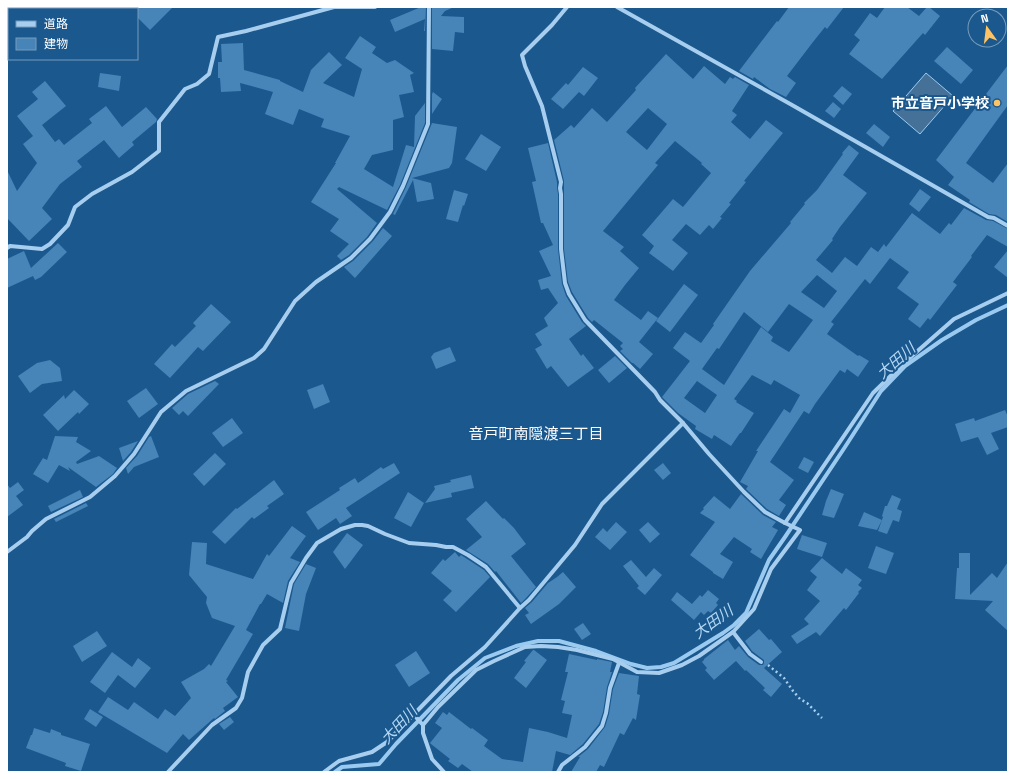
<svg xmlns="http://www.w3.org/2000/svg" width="1015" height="779" viewBox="0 0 1015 779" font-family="'Space Grotesk','Noto Sans JP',sans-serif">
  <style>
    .water { fill: #457198; stroke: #9acaf0 }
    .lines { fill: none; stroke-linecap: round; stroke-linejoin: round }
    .stream { stroke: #9acaf0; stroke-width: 4 }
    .building { fill: #4784b8; fill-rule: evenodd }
    .path { stroke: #a7ceee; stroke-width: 2.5; stroke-dasharray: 2 3; stroke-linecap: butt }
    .street { stroke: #a7ceee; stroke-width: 4 }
    .poi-dot { fill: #ffc364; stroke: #1a588e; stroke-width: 1.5 }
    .labels { text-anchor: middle; stroke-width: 4; stroke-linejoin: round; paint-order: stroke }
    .poi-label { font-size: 14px; font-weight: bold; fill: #fff; stroke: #1a588e; text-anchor: end }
    .water-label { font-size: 15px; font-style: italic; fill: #b3d8f5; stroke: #1a588e }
    .neighbourhood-label { font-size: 15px; fill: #fff; stroke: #1a588e }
  </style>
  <rect width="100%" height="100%" fill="#1a588e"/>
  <path class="water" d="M926,73L953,96L920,134L893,111Z"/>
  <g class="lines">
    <path class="stream" d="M335,772L342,767L379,764L396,744L458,680L485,658L516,646L538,641H559L596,651L631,664L647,668L661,667L674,663L723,633L734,625L746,613L769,560L785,537L845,447L881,391L905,366L942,340L976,320L1008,305"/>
  </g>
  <g class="building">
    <path d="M137,7H173L150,30L137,17Z"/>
    <path d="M421,7H426L425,31H424L425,19L395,32L390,20Z"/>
    <path d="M432,7H454L445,11L441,16L464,17V33L455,32L453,51L432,49Z"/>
    <path d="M789,7H844L827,29L825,27L813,42L787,76L796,83L786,97L770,89L754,77L753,79L739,71L777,21L778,22Z"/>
    <path d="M885,7H907L919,16L927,7H929L940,16L925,35L923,33L907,51L882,79L849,54L860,40L854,35L870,13L877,18Z"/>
    <path d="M360,36L376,47L372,53L387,63L395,60L414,73L410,75L414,92L399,95L404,117L393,120V150L372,155L364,169L393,187L406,145L414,147L415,116L425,103V123L400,185L387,210L339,187L337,189L377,223L367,237L349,255L341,260L337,256L349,244L330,231L339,219L311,202L336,163H335L350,136L321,127L324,119L299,109L293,125L265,114L273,92L240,83L241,91L221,92L220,78H218V62H222L221,44L243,43L244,70L280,80V81L303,92L311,70L329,52L342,65L323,83L354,97L362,69L345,58Z"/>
    <path d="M947,47L973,70L961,84L934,61Z"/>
    <path d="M666,54L693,79L704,66L725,84L730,77L733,79L735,77L749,85L732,111L737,115L731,122L750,139L766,120L783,133L744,181L746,182L729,203L731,204L720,217L722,218L713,229L709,225L700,235L686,224L672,240L688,253L673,271L649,253L654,246L642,235L673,199L683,207L711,173L701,164L702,163L675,141L655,163L658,165L603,231L624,247L620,251L639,268L625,285L614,300L641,320L648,311L658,318L639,342L653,354L640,369L633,363H632L620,351L623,349L620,346L623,343L594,320L592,322L588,318L572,292L568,282L564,249V181L554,140L571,125L574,128L592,108L607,122L636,90L635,88ZM648,108L667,124L647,150L626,132Z"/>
    <path d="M1008,65V105L966,163L993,183L1008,163V222L996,215L989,214L969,202L970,200L948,185L954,177L936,160Z"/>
    <path d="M583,67L598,78L584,96L579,92L563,109L551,99L566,83L568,85Z"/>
    <path d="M100,73L121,76L119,91L98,87Z"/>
    <path d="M45,81L66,106L42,125L55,142L59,139L64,145L92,123L89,119L106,106L122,127L146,107L157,119L156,122L132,142L134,145L119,158L104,140L77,161L82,167L60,184L42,208L52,219L29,241L7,218V170L17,191L37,163L23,144L33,136L17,116L38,99L32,92Z"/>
    <path d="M842,86L852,94L843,105L833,96Z"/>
    <path d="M433,92L442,99L432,114V94Z"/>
    <path d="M833,102L841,109L834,118L825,111Z"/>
    <path d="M432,123L457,127L452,163L449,168L412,178L431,183L434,199L417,202L413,180L395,215L393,214L406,187Z"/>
    <path d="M874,124L890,137L883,147L866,133Z"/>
    <path d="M481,134L501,147L486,171L465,159Z"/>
    <path d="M548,143L557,182V188L558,194V249L562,284L566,296L582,322L586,326L569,339L581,356L583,354L594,368L568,387L551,366L547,369L535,349L542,345L535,334L548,326L544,318L558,303L548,288L541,290L538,280L551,276L539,251L553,245L543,223H541L532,182L536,181L528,148Z"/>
    <path d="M849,145L859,153L843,175L867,193L840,227L832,239L833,240L816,260L832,273L845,257L857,266L871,247L878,252L884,244L886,247L912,213L940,234L949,223L951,225L964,208L986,220L993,221L1008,229V247L987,235L971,256L972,257L953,282L957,285L930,320L928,318L920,328L908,319L919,304L897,288L909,272L890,258L870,284L865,279L831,322L834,324L827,334L858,356L859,355L869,361L858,377L847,369L845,373L840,370L815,404L809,414L804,411L770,462L794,480L779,500L786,505L779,516L767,509L746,489L748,486L740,482L758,451H756L784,409L790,413L800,395L774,380L771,385L752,375L734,399L737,401L736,402L754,413L741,433H740L731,446L714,435L712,439L695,429L696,426L678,413L662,397L690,361L673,348L685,332L701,343L714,325L713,324L750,271L791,223L790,222L805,204L804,203L817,190L843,154L842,153ZM817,275L837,291L824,308L801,292ZM789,304L813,320L789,352L771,341L773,337L761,327L724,385L702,369L717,348L719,349L744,312L768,332ZM697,381L717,395L705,413L684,398Z"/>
    <path d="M920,189L931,197L919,212L909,204Z"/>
    <path d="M454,190L468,194L464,206L463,205L458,222L446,219Z"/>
    <path d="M383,228L392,236L355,278L344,267L353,261L373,241Z"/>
    <path d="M58,243L67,252L41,277L35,280L33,276L7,288V259L24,251L31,268Z"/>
    <path d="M1008,250V278L994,267Z"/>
    <path d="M684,284L698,295L670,332L656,321Z"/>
    <path d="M211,304L231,322L203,351L198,347L170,378L154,364L172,344L175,347L196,326L193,323Z"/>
    <path d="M450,347L456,361L436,369L431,357L434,353Z"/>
    <path d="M615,356L627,368L609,383L598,370Z"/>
    <path d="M50,360L60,368L62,381L42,384L30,393L18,376L37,363Z"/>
    <path d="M215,381L219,384L188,416L183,411L179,415L172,408L188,394Z"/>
    <path d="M323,384L330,402L314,409L307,390Z"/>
    <path d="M146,388L158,404L139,418L127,401Z"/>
    <path d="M74,390L89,404L79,414L78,412L58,431L43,415L64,395L65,399Z"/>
    <path d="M1005,410L1008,417V427L991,433L999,449L987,455L978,437L961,442L955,424L974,418L975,421Z"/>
    <path d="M232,418L243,433L223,447L212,433Z"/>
    <path d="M55,436L78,437L76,442L91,451L76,462L77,464L99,456L117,468L113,474L96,487L68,467L70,471L59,465L48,483L33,474L43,458L47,460Z"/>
    <path d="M151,436L159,457L134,467L128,474L126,468L137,456L149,437Z"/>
    <path d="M138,441L131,452L123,461L119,448Z"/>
    <path d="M215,453L226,464L204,486L193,474Z"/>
    <path d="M804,457L814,462L808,473L798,468Z"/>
    <path d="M394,463L400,473L346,508L352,516L340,524L336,518L318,530L306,512L340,490L339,488L355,478L358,483L381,467L383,469Z"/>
    <path d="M663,463L671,473L663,480L654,470Z"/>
    <path d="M471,475L474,488L451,493L452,497L425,503L435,489L434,486L451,482L450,480Z"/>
    <path d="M274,480L284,494L267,506L269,508L254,519L252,517L225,544L212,532L236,508L237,509Z"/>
    <path d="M18,482L24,490L16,496L23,505L7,517V484L10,488Z"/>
    <path d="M831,489L844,494L834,518L822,515L826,501Z"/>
    <path d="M80,490L83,497L51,512L48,506Z"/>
    <path d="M408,492L424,503L411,527L394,518Z"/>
    <path d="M741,494L763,515L776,522L772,527L778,530L761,559L750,552L752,549L734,537L720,554L733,562L723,579L713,573V572L690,555L715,522L700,513L704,509L703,508L714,496L730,509Z"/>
    <path d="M892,495L901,499L897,509L902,511L899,522L893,520L887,534L878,531L883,517L882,516L885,506H887Z"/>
    <path d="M486,501L503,519L504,518L514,528L526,544L511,556L536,587L526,598L521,603L496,571L495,572L488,564L466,550L482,537L466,519Z"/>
    <path d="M86,503L88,506L56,522L54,519Z"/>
    <path d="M864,512L882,520L877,530L858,526Z"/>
    <path d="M616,522L627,532L610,550L595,537L603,528L607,532Z"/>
    <path d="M648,522L660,534L650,543L639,530Z"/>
    <path d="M292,526L306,536L290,558L300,562L288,581L283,603L267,594L261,604H260L246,630L253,634L226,680L228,681L226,682L238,697L223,708L225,711L215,719L214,718L189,740L183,734L167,753L98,712L108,697L128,710L134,702L158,719L165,709L175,716L191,698L181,682L204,669L209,664L211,666L235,626L212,618L206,603L207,597L189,575L192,542L207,543L206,564L253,579L267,554L269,556Z"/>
    <path d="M347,533L363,545L345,569L333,552Z"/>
    <path d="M802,535L827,543L822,557L797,549Z"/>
    <path d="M876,546L894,553L886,574L868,568Z"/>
    <path d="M455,552L459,557L461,555L484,570L490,577L456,612L443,600L452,591L431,573L443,559L445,561Z"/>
    <path d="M959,553H970V595L992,573L997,578L1008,562V631L985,610L993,601L955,599L957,568H959Z"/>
    <path d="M822,558L842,574L846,568L862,580L858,585L862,588L858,592L859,593L846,610L844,608L820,636L816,632L797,644L791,636L809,624L804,619L820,601L807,590L817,577L810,571Z"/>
    <path d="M631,560L646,577L654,568L662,575L645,595L637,588L639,586L623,566Z"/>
    <path d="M306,564L316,568L306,594L299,631L285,628L294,584Z"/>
    <path d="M563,572L576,587L559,604L531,624L525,615L529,613L525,608L532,602L548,583L557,577Z"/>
    <path d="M708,590L719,599L716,603L718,605L711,613L708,611L704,615L701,612L694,620L671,600L677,592L692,604L700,595L702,597Z"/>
    <path d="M583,623L591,634L582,640L574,629Z"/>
    <path d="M759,629L769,640L771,639L782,652L764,668L782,684L771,697L763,690L765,688L746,670L745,671L736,661L714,680L705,670L707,668L702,662L704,660V659L728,640L735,650L739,646L748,657L759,665H763L764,663V660L752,651L745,641Z"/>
    <path d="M97,631L107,646L82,662L73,646Z"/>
    <path d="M533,650H534L547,660L526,688L514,678L526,662L524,661Z"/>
    <path d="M416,651L430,673L409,687L395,665Z"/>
    <path d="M112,652L132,667L138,658L151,668L135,688L118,675L105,693L90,682Z"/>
    <path d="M569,654L597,660V659L612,662L610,672H612L607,687L603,712L599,724L583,744L570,755L556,751L552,772H473L462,764L458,768L448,761L450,759L431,744L430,743L442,728L435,723L443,712L447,715L449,712L471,729L472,728L488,740L484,746L502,759L523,762L529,728L548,732L567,738L572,715L562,713L565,701L561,700L568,672H565Z"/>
    <path d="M619,673L639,676L637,694L640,695L636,720L633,718L624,735L620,733L604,767L600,765L596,772H571L580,757H578L588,749L605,727L609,714L613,689Z"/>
    <path d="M90,709L103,717L96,727L84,719Z"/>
    <path d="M230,717L234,722L224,730L219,724Z"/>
    <path d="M34,728L50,733L51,729L61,733V735L90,744L81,771L65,766L66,763L26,748L31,735H32Z"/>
  </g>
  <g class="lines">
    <path class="path" d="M768,665L784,678L793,691L800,699L807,703L822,718"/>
    <g class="street">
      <path d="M617,7L792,105L988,217L994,218L1008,226"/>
      <path d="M7,248L10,246L42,249L50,244L68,225L75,207L92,194L132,172L159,151V122L185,89L197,84L209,74L218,37L246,31L334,7H375"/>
      <path d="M785,523L873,393L905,362L954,319L1008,293"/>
      <path d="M7,552L27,537L32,531L46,519L90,497L115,476L134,454L161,412L186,391L254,358L264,349L295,301L316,282L351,258L370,239L390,212L403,186L428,124L429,7"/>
      <path d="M733,632L750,654L761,662"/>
      <path d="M414,715L423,725L438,707L476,670L494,661L525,647L541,646L558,647L577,650L613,659L637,672L659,673L682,665L699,656L733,632L754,609L771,569L800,530L785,523L765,512L744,492L709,454L683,423L660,400L655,392L585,320L569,294L565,283L561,249V194L560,188L561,182L542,106L525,66L522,55L552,25L567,7"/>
      <path d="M423,725V733L432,759L444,772"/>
      <path d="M168,772L212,725L236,708L242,698L248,672L263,645L280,629L291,583L306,558L317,543L341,529L355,525H362L368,526L385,534L409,543L436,545L446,547H453L468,555L486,567L520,608"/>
      <path d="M324,772L339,761L372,752L387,742L451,676L485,647L520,608L529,600L575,545L602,504L683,423"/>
      <path d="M558,772L562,765L585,747L602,726L606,713L610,688L619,663"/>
    </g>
  </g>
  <circle class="poi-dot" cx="997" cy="103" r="4"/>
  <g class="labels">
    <g class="poi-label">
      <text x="989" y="108">市立音戸小学校</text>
    </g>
    <g class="water-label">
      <text transform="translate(896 361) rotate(-41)" y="5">大田川</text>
      <text transform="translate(713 622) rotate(-36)" y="5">大田川</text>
      <text transform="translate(399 725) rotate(-47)" y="5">大田川</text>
    </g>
    <g class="neighbourhood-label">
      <text x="536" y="439">音戸町南隠渡三丁目</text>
    </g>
  </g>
  <rect width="1015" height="779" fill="none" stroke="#ffffff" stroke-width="16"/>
  <rect x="8" y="8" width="130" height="52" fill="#1a588e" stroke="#769bbb"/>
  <rect x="16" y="21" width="20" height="6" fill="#a7ceee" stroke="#769bbb"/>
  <text x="44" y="28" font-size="12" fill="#ffffff">道路</text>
  <rect x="16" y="38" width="20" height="12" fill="#4784b8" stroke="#769bbb"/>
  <text x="44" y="48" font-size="12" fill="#ffffff">建物</text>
  <g transform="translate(987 28) rotate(346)"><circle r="19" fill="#1a588e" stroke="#769bbb"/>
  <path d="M0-3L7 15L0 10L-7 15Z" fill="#ffc364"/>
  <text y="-6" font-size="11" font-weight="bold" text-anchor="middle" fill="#ffffff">N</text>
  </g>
</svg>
